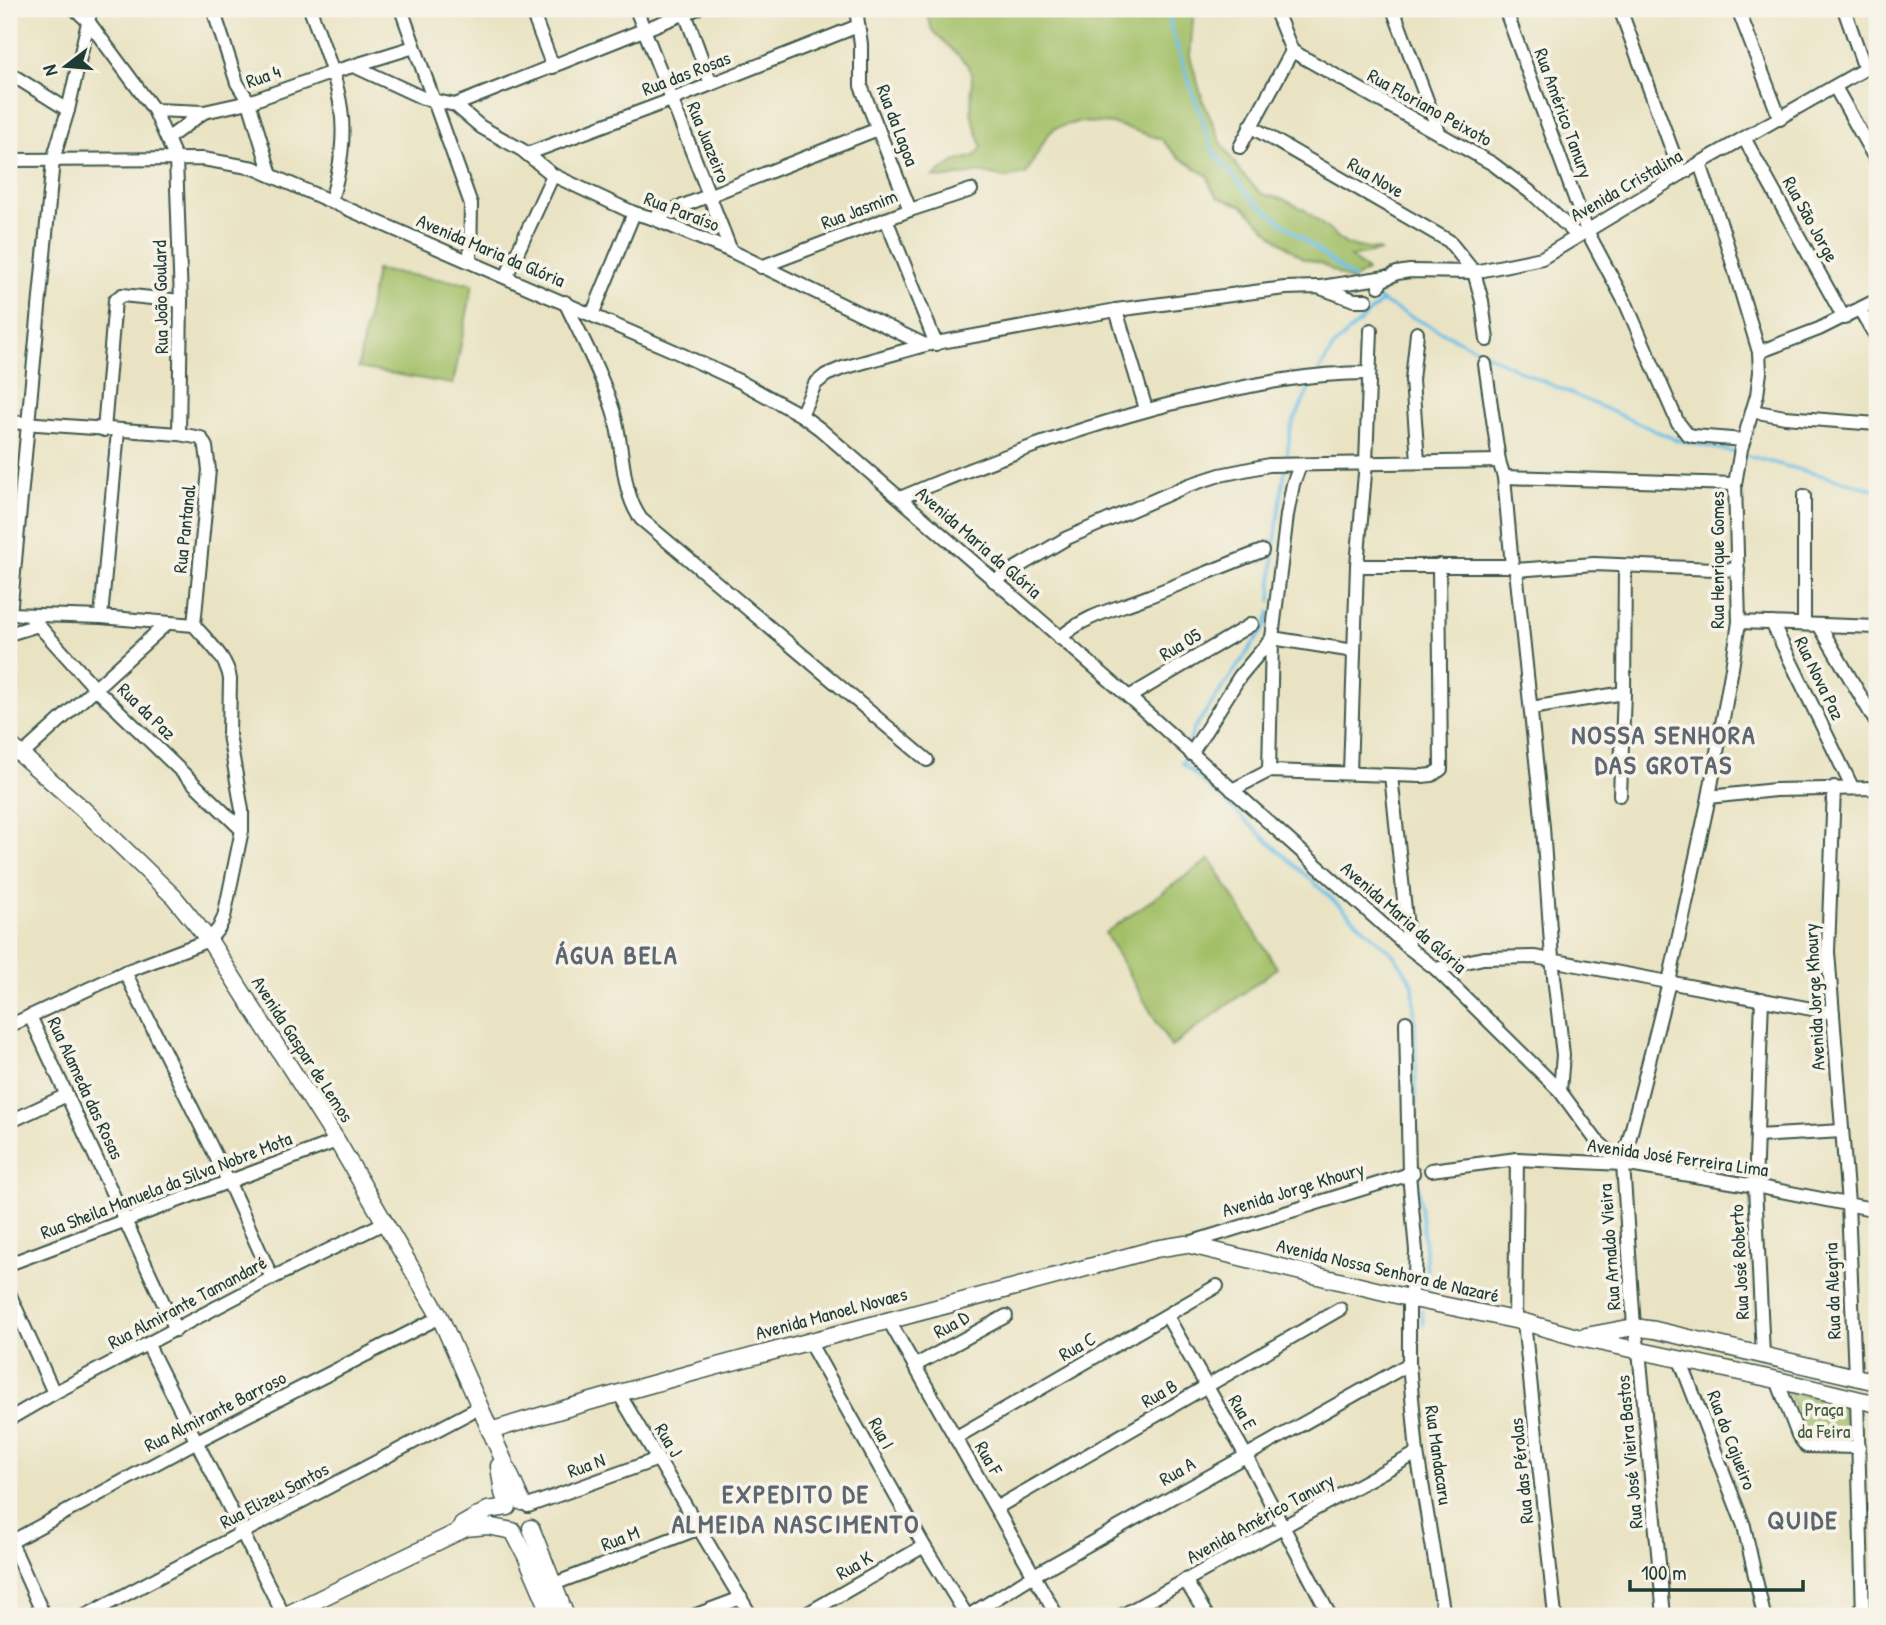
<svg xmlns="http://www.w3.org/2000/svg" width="1886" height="1625" viewBox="0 0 1886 1625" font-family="'Patrick Hand',sans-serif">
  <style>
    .green { fill: #a3c067; stroke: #617e4e; stroke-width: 2 }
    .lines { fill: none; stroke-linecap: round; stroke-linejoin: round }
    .stream { stroke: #6abfe7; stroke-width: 3.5 }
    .minor-casing { stroke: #3d5649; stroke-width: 16 }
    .tertiary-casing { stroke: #3d5649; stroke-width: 19 }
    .minor { stroke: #fff; stroke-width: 12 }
    .tertiary { stroke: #fff; stroke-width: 16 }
    .labels { text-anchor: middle; stroke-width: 7; stroke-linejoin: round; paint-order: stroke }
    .street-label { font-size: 19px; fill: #1f3d34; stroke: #f7f3e8 }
    .park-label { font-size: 19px; fill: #405e41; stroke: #f7f3e8 }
    .district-label { font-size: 26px; font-weight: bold; letter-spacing: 2px; fill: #5d6771; stroke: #f7f3e8 }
  </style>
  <rect width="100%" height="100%" fill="#f7f3e8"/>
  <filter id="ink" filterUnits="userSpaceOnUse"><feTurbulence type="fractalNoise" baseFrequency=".0143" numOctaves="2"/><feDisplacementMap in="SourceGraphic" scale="14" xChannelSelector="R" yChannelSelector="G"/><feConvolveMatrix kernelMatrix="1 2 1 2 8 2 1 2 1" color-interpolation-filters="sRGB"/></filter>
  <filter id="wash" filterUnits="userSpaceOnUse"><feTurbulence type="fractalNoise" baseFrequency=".00686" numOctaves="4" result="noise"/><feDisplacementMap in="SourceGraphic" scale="28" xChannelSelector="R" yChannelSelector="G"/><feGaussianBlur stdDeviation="1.57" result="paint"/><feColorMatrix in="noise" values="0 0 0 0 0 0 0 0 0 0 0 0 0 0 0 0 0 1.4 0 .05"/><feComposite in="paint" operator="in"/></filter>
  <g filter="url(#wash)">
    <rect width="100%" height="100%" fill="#e9e3c3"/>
    <g class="green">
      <path d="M925,9H1194L1190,56L1203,101L1221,142L1242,174L1262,194L1283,199L1305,210L1347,245L1381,251L1350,257L1367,271L1351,281L1320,263L1302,258L1275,237L1243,206L1218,197L1211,187L1208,176L1177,156L1161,139L1114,124L1078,122L1055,128L1047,136L1026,174L1004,178L980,172L946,178L933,177L954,162L975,156L982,147L971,113L972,76L967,64L932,30Z"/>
      <path d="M376,270L473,284L453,384L358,368Z"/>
      <path d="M1210,859L1277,968L1171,1047L1105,933Z"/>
      <path d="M1788,1391L1843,1403L1844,1441L1808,1439Z"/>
    </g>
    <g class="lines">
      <g class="stream">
        <path d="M1171,9L1170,26L1213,151L1251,198L1354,279"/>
        <path d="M1362,286L1384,303L1518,370L1674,439L1737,453"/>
        <path d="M1319,371L1334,346L1381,302"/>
        <path d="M1744,455L1877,490"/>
        <path d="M1271,601L1274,548L1291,427L1313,381"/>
        <path d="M1190,741L1193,730L1265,627L1270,612"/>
        <path d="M1184,760L1182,763L1395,956L1413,984L1416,1050L1415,1153L1428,1279L1426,1291"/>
        <path d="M1422,1311L1423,1324"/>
      </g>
    </g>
  </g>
  <g filter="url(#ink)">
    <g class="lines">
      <g class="minor-casing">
        <g id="minor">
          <path d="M75,9L88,21L154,110L176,159L181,301L179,434"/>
          <path d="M213,9L237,83L249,102L271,175"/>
          <path d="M310,9C337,83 356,120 331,200"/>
          <path d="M401,9L471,204L470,262"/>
          <path d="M531,9L553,67"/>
          <path d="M636,9L731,251"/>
          <path d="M856,9L861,44V86L910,210"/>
          <path d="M1275,9L1292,51L1493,164L1534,195L1578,236"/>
          <path d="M1393,9L1440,135"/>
          <path d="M1505,9L1587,231L1627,306L1677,421L1687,434L1694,436L1744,440"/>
          <path d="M1620,9L1681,174"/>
          <path d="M1738,9L1780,119"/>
          <path d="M1844,9L1865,69"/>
          <path d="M685,13L711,84"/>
          <path d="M354,66L423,98L455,105L481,127L522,150L553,175L634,213L652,218L731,251L925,345"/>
          <path d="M9,73L68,110"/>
          <path d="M1835,87L1877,162"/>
          <path d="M455,105L696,9"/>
          <path d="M154,110L204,112L249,102L333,72L414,47"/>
          <path d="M1250,126L1449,241L1474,272L1482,301L1487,340"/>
          <path d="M1744,138L1844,318"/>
          <path d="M167,139L204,112"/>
          <path d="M1240,147L1292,51"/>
          <path d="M527,154L671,100L858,26"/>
          <path d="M9,160L203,159L254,168L674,351L739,381L801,415L820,429L1129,697L1409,948L1436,969L1560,1091L1596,1140L1623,1164"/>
          <path d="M652,218L878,129"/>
          <path d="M886,219L936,344"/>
          <path d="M761,267L910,210L971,190"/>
          <path d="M506,277L553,175"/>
          <path d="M1379,286L1381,281L1397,273L1410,271L1474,272L1542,258L1681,174L1877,62"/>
          <path d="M1321,287L1386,277"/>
          <path d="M565,302C582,338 601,373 613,410C624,444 620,491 641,519L927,760"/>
          <path d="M1116,310L1146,409"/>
          <path d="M1860,310L1877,338"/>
          <path d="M592,315L634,213"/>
          <path d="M1417,333L1412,380L1418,461"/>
          <path d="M1759,352L1819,329L1877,300"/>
          <path d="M1485,364L1499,461L1504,477L1512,566L1516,570L1543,827L1552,959L1563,1055L1560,1091"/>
          <path d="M1752,411L1785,417L1877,424"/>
          <path d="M801,415L815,384L826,375L843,368L925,345L1116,310L1285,288L1318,287L1354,300H1366"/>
          <path d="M9,422L179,434L201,438L206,447L209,470L194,625"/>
          <path d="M104,430L115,300L122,295L181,301"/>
          <path d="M1504,477L1735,484"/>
          <path d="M900,498C997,457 1096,421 1199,397C1255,384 1310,373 1368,373"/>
          <path d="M1357,566H1512"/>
          <path d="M1516,570L1594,564L1738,570"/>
          <path d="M994,581L1067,538L1189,485L1220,475L1269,465L1499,461"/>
          <path d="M9,614L101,617L194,625"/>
          <path d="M10,614L53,160L68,110L91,9"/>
          <path d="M29,615L96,689L242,830"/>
          <path d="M101,617L118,431"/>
          <path d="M1739,622L1877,627"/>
          <path d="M1772,623L1852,787"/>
          <path d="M1804,624V496"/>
          <path d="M1819,625L1877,724"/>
          <path d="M9,634L38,625"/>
          <path d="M1060,638C1087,614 1114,610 1147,597C1185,582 1223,566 1262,551"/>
          <path d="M1129,697L1252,624"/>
          <path d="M1531,708L1624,693"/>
          <path d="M23,754L166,624"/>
          <path d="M1191,754L1240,676L1272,638L1354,651"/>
          <path d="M1269,771L1272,638L1287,515L1293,484L1300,465"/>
          <path d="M1350,772L1357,566L1366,462L1371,330"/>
          <path d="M1391,775L1409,948"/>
          <path d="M1834,787L1828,952L1848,1204L1855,1377"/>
          <path d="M1232,790L1269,771L1422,776L1432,775L1441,769L1439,565"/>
          <path d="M1620,795L1624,693L1625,566"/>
          <path d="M1709,797L1775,790L1877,788"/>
          <path d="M1436,969L1483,958L1535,957L1833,1013"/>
          <path d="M125,972L229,1183L272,1278"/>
          <path d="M1762,999L1755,1186L1763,1355"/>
          <path d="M30,1016L176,1330"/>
          <path d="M1406,1022L1409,1174L1416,1251L1415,1273L1409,1298V1364L1417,1453L1444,1616"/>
          <path d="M9,1026L125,972L209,940L219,928L224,917L242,830V810L229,735L230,679C227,657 207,641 194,625"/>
          <path d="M9,1122L67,1095"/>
          <path d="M1757,1136L1842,1131"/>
          <path d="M1431,1170L1517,1159L1623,1164L1755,1186L1877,1210"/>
          <path d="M1186,1244L1413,1173"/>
          <path d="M9,1264L337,1141"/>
          <path d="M9,1293L54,1393"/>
          <path d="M1167,1316L1245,1454L1330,1616"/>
          <path d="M888,1319L1057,1616"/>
          <path d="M1515,1320L1517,1159"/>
          <path d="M1524,1322L1555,1616"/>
          <path d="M808,1340L924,1546L967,1616"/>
          <path d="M148,1345L284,1616"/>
          <path d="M1680,1360L1744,1526L1764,1616"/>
          <path d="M914,1366L1006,1316"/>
          <path d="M1777,1380L1798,1435L1806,1446L1859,1447"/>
          <path d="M618,1392L751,1616"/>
          <path d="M1857,1399L1863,1616"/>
          <path d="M9,1419L54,1393L272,1278L386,1222"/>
          <path d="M955,1438L1217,1286"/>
          <path d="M528,1506L658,1459"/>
          <path d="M996,1508L1340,1309"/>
          <path d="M9,1538L44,1616"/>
          <path d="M9,1543L197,1441L440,1317"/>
          <path d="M1185,1580L1207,1616"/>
          <path d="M554,1584L700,1528"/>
          <path d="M85,1616L480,1407"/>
          <path d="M693,1616L741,1598"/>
          <path d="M803,1616L924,1546"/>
          <path d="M968,1616L1034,1575L1409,1364"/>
          <path d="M1121,1616L1417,1453"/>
          <path d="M1664,1616L1639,1350L1634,1327L1623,1164L1669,982L1709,797L1732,668L1739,622L1735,484L1741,449L1757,395L1760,372L1759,352L1723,231L1700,164"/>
        </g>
      </g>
      <g class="tertiary-casing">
        <g id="tertiary">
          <path d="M9,744L83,809L174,897L209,940L337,1141L440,1317L522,1502"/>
          <path d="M1586,1336L1634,1327L1655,1330L1877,1382"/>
          <path d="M490,1431C710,1364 933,1311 1155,1249L1186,1244L1409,1298L1524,1322L1580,1338L1777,1380L1877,1404"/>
          <path d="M462,1525L488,1510L508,1507L503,1493L499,1466"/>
          <path d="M531,1528L566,1616"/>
          <path d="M284,1616L466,1528L487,1526L513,1531L527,1558L552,1616"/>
        </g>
      </g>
      <use href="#minor" class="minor"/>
      <use href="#tertiary" class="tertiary"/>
    </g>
  </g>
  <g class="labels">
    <g class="street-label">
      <text transform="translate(686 73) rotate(-21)" y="7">Rua das Rosas</text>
      <text transform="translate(263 76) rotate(-19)" y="7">Rua 4</text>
      <text transform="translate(1430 107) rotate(29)" y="7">Rua Floriano Peixoto</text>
      <text transform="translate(1564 113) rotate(70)" y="7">Rua Américo Tanury</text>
      <text transform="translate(898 125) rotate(69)" y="7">Rua da Lagoa</text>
      <text transform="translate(709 142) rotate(68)" y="7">Rua Juazeiro</text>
      <text transform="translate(1376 177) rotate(30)" y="7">Rua Nove</text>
      <text transform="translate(1626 185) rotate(-30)" y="7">Avenida Cristalina</text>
      <text transform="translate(859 209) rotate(-21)" y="7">Rua Jasmim</text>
      <text transform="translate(682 211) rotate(21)" y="7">Rua Paraíso</text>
      <text transform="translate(1811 219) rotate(61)" y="7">Rua São Jorge</text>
      <text transform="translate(491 250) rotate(23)" y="7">Avenida Maria da Glória</text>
      <text transform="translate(160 297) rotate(-91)" y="7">Rua João Goulard</text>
      <text transform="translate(184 529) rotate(-84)" y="7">Rua Pantanal</text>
      <text transform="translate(979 542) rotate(41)" y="7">Avenida Maria da Glória</text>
      <text transform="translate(1717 560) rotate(-90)" y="7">Rua Henrique Gomes</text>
      <text transform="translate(1180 644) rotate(-31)" y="7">Rua 05</text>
      <text transform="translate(1820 678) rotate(64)" y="7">Rua Nova Paz</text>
      <text transform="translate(147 711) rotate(44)" y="7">Rua da Paz</text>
      <text transform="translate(1404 917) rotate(41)" y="7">Avenida Maria da Glória</text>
      <text transform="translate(1814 997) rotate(-93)" y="7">Avenida Jorge Khoury</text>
      <text transform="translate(303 1049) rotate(57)" y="7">Avenida Gaspar de Lemos</text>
      <text transform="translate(86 1088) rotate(65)" y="7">Rua Alameda das Rosas</text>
      <text transform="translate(1678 1157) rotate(8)" y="7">Avenida José Ferreira Lima</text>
      <text transform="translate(166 1185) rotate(-21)" y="7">Rua Sheila Manuela da Silva Nobre Mota</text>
      <text transform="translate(1293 1189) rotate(-17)" y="7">Avenida Jorge Khoury</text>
      <text transform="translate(1609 1247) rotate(-94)" y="7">Rua Arnaldo Vieira</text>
      <text transform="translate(1739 1262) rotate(-93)" y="7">Rua José Roberto</text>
      <text transform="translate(1388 1270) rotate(13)" y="7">Avenida Nossa Senhora de Nazaré</text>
      <text transform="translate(1832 1291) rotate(-92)" y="7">Rua da Alegria</text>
      <text transform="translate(187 1302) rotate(-28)" y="7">Rua Almirante Tamandaré</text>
      <text transform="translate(831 1313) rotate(-15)" y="7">Avenida Manoel Novaes</text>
      <text transform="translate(951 1324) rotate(-29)" y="7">Rua D</text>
      <text transform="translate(1077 1346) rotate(-30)" y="7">Rua C</text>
      <text transform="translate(1159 1393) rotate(-30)" y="7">Rua B</text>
      <text transform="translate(215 1411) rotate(-27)" y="7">Rua Almirante Barroso</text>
      <text transform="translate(1243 1412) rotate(60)" y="7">Rua E</text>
      <text transform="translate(882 1433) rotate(61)" y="7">Rua I</text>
      <text transform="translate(669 1440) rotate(59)" y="7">Rua J</text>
      <text transform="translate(1732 1440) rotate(69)" y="7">Rua do Cajueiro</text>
      <text transform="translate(1629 1452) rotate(-95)" y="7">Rua José Vieira Bastos</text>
      <text transform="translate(1439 1455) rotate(82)" y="7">Rua Mandacaru</text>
      <text transform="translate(989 1458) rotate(60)" y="7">Rua F</text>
      <text transform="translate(586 1465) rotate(-20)" y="7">Rua N</text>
      <text transform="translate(1177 1471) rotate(-30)" y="7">Rua A</text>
      <text transform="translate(1521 1471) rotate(-96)" y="7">Rua das Pérolas</text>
      <text transform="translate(274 1495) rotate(-28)" y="7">Rua Elizeu Santos</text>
      <text transform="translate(1260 1518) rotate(-29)" y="7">Avenida Américo Tanury</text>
      <text transform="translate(620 1538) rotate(-21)" y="7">Rua M</text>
      <text transform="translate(854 1565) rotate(-30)" y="7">Rua K</text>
    </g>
    <g class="park-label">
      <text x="1824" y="1416">Praça<tspan x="1824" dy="22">da Feira</tspan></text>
    </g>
    <g class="district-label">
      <text x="1664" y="744">NOSSA SENHORA<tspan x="1664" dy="30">DAS GROTAS</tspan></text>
      <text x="617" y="964">ÁGUA BELA</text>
      <text x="796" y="1503">EXPEDITO DE<tspan x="796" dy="30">ALMEIDA NASCIMENTO</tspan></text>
      <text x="1803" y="1529">QUIDE</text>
    </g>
  </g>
  <rect width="1886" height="1625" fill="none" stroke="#f7f3e8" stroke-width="35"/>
  <g transform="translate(66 66) rotate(254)" stroke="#f7f3e8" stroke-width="5" paint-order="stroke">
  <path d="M0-5L12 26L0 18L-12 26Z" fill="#1f3d34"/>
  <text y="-10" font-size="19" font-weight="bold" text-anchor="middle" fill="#1f3d34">N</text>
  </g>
  <path d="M1630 1580v10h173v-10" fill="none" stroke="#1f3d34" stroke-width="3.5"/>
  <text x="1641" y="1580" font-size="21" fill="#1f3d34" stroke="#f7f3e8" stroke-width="5" paint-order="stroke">100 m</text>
</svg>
